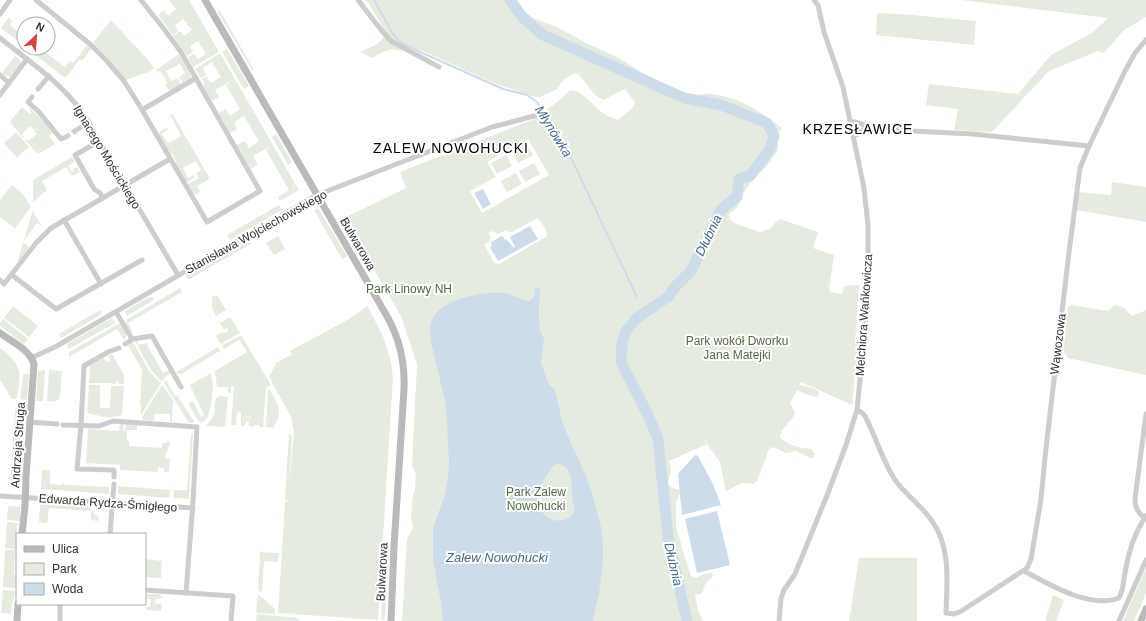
<svg xmlns="http://www.w3.org/2000/svg" width="1146" height="621" viewBox="0 0 1146 621" font-family="Helvetica,sans-serif">
  <style>
    .green { fill: #e5ecdf; fill-rule: evenodd }
    .water { fill: #ccdceb; fill-rule: evenodd }
    .lines { fill: none; stroke-linecap: round; stroke-linejoin: round }
    .stream { stroke: #ccdceb; stroke-width: 2 }
    .river { stroke: #ccdceb; stroke-width: 11 }
    .street-tunnel { stroke: #d6d6d6; stroke-width: 5; stroke-dasharray: 5 2.5; stroke-linecap: butt }
    .street { stroke: #cdcdcd; stroke-width: 5 }
    .secondary { stroke: #bababa; stroke-width: 7 }
    .labels { text-anchor: middle; stroke-width: 4; stroke-linejoin: round; paint-order: stroke }
    .street-label { font-size: 12px; fill: #303030; stroke: #fff }
    .park-label { font-size: 12px; fill: #4f6a3f; stroke: #fff }
    .water-label { font-size: 13px; font-style: italic; fill: #42698f; stroke: #fff }
    .quarter-label { font-size: 14px; letter-spacing: 1px; fill: #000; stroke: #fff }
  </style>
  <rect width="100%" height="100%" fill="#fff"/>
  <g class="green">
    <path d="M169,0H189L219,52L193,67L188,57L194,54L198,59L206,54L198,41L190,46L193,52L187,56L173,36L180,31L184,36L192,30L183,19L175,25L178,31L173,35L158,15L164,10L168,16L176,9Z"/>
    <path d="M365,0H516L524,11L533,18L557,27L586,43L615,56L674,91C679,93 684,95 689,95C696,95 703,93 711,94C740,97 759,111 782,128L776,136V141L778,145V150L766,167L754,178L743,194L742,199L737,208L729,214L730,219L734,223L760,232L769,229L776,222L780,219L818,232L813,248L834,255L829,289L831,292L842,294L844,286L859,285L855,343L858,344L852,405L801,382L799,385C807,386 814,388 820,393L817,397L808,395L797,390L790,403L795,413C792,423 781,426 780,437C786,446 802,448 812,449L815,454L813,458L808,457L796,451L786,453L773,447L769,449L757,481L753,484C750,484 746,483 742,483C736,485 732,489 726,491L720,462L707,444L669,461C670,464 671,467 671,471C671,476 665,481 670,486C672,489 676,488 679,490L680,493L676,502V527L690,574L693,577L696,578C702,575 707,571 713,574L712,577L705,584L703,591L701,594L695,595L698,610L703,621H402L407,539L413,528L411,514L413,495L415,491L416,475L412,465L417,364L401,316L344,218L406,188L400,172L542,116C545,110 551,107 556,103C560,100 565,93 570,91C580,87 596,109 603,113C607,116 613,118 618,120L633,107L635,102L625,89L603,100L595,95L579,75L575,73L563,80L557,89L540,97H536L496,84L423,51L410,47L401,51L392,49L383,52L372,58L360,52C369,48 386,42 385,31L369,4ZM528,139L549,175L482,213L470,191L496,177L487,162ZM538,218C541,223 549,231 546,237L499,264L494,263L484,244L489,242L491,238L489,234L490,232L493,231L497,234L507,230L509,232H512Z"/>
    <path d="M962,0H1146V17L1124,30L1104,53L1098,51L1049,71L992,132L954,130L958,109L926,105L929,84L1018,94L1051,55L1092,33L1108,18Z"/>
    <path d="M218,10L220,11L254,70L253,71L217,11Z"/>
    <path d="M877,13L912,15L976,21L974,45L876,35Z"/>
    <path d="M9,17L12,21L10,25L24,36V46L1,28Z"/>
    <path d="M111,20L149,61L154,68L151,71L126,80L108,58L93,43Z"/>
    <path d="M87,45L91,49L82,61L80,59L67,76L64,77L26,48H40L65,67L70,61L73,63Z"/>
    <path d="M227,49L249,86L244,89L222,52Z"/>
    <path d="M220,53L273,145L253,156L258,164L251,169L237,145L245,141L249,148L259,141L244,116L234,122L237,129L230,133L219,113L226,109L230,116L240,109L226,85L234,79L215,90L219,97L212,101L204,88V83L202,79L207,76L211,83L221,77L212,62L203,68L206,75L201,78L195,69Z"/>
    <path d="M179,54L188,69L191,76L190,79L183,83L179,77L185,73L180,64L166,71L171,81L178,78L181,84L171,90L168,89L165,85L167,82L160,71L157,72L156,70Z"/>
    <path d="M15,56L21,61V64L11,76H6L2,73Z"/>
    <path d="M22,107L30,114L31,112L29,109L30,108L44,122L34,130L30,126L22,134L24,137L23,138L10,122Z"/>
    <path d="M169,113L173,115L209,177L208,180L197,186L200,192L195,195L188,184L199,178L196,173L201,170L196,161L183,168L188,178L194,175L195,177L186,183L178,168L174,156L167,149L158,133L167,127L168,130L162,134L168,143L181,136Z"/>
    <path d="M44,122L53,132L49,136L55,144L38,154L24,139H25L28,141L37,134L34,131Z"/>
    <path d="M16,132L29,147L17,158L4,143L9,138L11,140L10,138Z"/>
    <path d="M276,134L292,162L288,165L272,137Z"/>
    <path d="M527,144L533,155L518,163L512,152Z"/>
    <path d="M273,145L294,182L293,192L295,183L299,190L280,201L278,197L289,190L266,150Z"/>
    <path d="M506,155L512,166L497,174L491,163Z"/>
    <path d="M72,157L75,162L68,166L72,172L74,171L73,169L77,167L80,172L72,176L66,167L42,181L47,190L33,202V180Z"/>
    <path d="M534,163L540,174L525,182L519,171Z"/>
    <path d="M516,173L522,184L507,192L501,181Z"/>
    <path d="M1112,182L1146,187V222L1077,210L1078,192L1111,195Z"/>
    <path d="M12,185L22,193L31,207L15,228L0,217V200Z"/>
    <path d="M279,205L282,210L230,240L227,235Z"/>
    <path d="M318,208L347,256L342,259L314,210Z"/>
    <path d="M33,210L35,215L42,226L37,223L23,242L29,247L19,261L18,260Z"/>
    <path d="M278,236L285,249L274,255L266,243Z"/>
    <path d="M248,239L251,244L188,280L186,277V275Z"/>
    <path d="M180,288L182,292L128,323L133,333H132L126,324L127,323L126,320Z"/>
    <path d="M217,295L226,310L216,316L212,308V297Z"/>
    <path d="M153,297L154,300L127,316L124,311H125L147,298Z"/>
    <path d="M1072,305L1108,311L1115,305L1123,307L1132,316L1146,310V375L1068,358L1063,351L1068,307Z"/>
    <path d="M13,306L38,326L29,337L14,325V324H12L4,318Z"/>
    <path d="M367,306C381,331 390,347 393,377L378,618V620L278,613L282,551H283V550L282,549L285,502H287L288,501L285,500L289,434L291,435L292,437L289,486L294,432L291,417L269,377L276,363L292,354L290,351L349,319Z"/>
    <path d="M100,310L102,314L61,338L59,334Z"/>
    <path d="M230,317L240,333L221,344L220,342H219L216,336L223,332L225,333L228,331L227,328L224,330L220,323Z"/>
    <path d="M112,318L115,323L69,349L67,344Z"/>
    <path d="M3,319L28,339L24,344L0,326V323Z"/>
    <path d="M120,323L126,334V338L124,340L117,329L69,357V352Z"/>
    <path d="M241,335L271,385L266,388L263,427H259V425H254V427L249,426L250,416H249V422H246L247,411L245,426H241V414L239,412L237,413L236,425H231L234,386H231V393L228,392V387H217L215,371L247,352L239,340L224,349L222,346H221Z"/>
    <path d="M135,341H137L138,345L148,343V344L147,345L163,373L169,370L171,373L166,376L162,382L151,370Z"/>
    <path d="M133,342L149,371L161,383L141,415V405H140L142,373L141,368L128,345Z"/>
    <path d="M218,347L220,351L181,374H178L176,372Z"/>
    <path d="M0,348C15,359 22,367 19,386C18,391 18,395 16,399H12L0,380Z"/>
    <path d="M112,354L124,375V384H119V382L116,381V384L111,383H89L90,365L103,358L107,362L111,360L108,356Z"/>
    <path d="M42,370H45L43,401H36L38,371H41Z"/>
    <path d="M49,370L62,371L60,397C57,403 52,402 47,401Z"/>
    <path d="M29,373L27,400L20,399L23,375Z"/>
    <path d="M211,373L213,385L211,408H210C210,414 206,422 200,423L189,406V403L193,401L201,417L204,415L190,385Z"/>
    <path d="M165,380L168,381L167,382L175,396L177,395L194,421L193,423H189L164,383Z"/>
    <path d="M89,385H100V408H110L111,386H124L122,415L109,418L87,413Z"/>
    <path d="M162,385L173,400L172,423L170,422V414H155L154,421L143,420L142,417Z"/>
    <path d="M269,388C278,405 284,410 273,428L266,427L268,389Z"/>
    <path d="M219,396L228,397L225,427L206,426C208,422 213,419 214,414C216,408 212,400 219,396Z"/>
    <path d="M20,405H27L24,408L18,485L10,484L15,410Z"/>
    <path d="M120,424H124L123,430H125L126,424L137,425V430H127V441H129V446L162,448V443H167V441H170L168,450L166,453L165,458L170,459L169,470H168L169,471V472H164V468L158,467V472L120,470V465L86,463L88,429L119,431Z"/>
    <path d="M191,434H193L189,499L174,498V490H187Z"/>
    <path d="M42,470H50V484L62,485V483L65,485L109,487V494L41,489Z"/>
    <path d="M118,486L170,490L169,498L118,494Z"/>
    <path d="M41,504L88,506L99,518L98,521L91,520V511L49,508L47,523L39,522L40,505Z"/>
    <path d="M8,506L20,507V521L7,520Z"/>
    <path d="M7,522L19,523L17,526L15,549L5,548Z"/>
    <path d="M5,550H15L14,574L16,576L15,588L3,587Z"/>
    <path d="M260,552L279,553L278,562L264,561L262,593L258,590Z"/>
    <path d="M385,558L389,559L385,617L384,619L381,620Z"/>
    <path d="M859,558H917V621H849Z"/>
    <path d="M145,559L162,561L161,578L145,577Z"/>
    <path d="M1146,568V593L1134,621H1123Z"/>
    <path d="M3,590L15,591L14,599L12,602L11,614L1,613Z"/>
    <path d="M147,594H159L161,596L162,598L156,599L155,603L162,605L161,611L146,610V607H150L151,599H147Z"/>
    <path d="M258,594L275,609V614L258,613L256,612Z"/>
    <path d="M1053,595L1064,600L1056,621H1046V618Z"/>
    <path d="M257,614L297,618L299,621H256Z"/>
  </g>
  <g class="water">
    <path d="M483,189L491,204L483,209L474,193Z"/>
    <path d="M530,226L538,239L498,261L490,247L492,246L491,242L502,236L505,240L506,239L514,248L515,247L510,237Z"/>
    <path d="M536,287L540,289C540,300 536,330 544,338L541,363L549,385L555,390L562,421L572,446L578,458L587,479L593,496L601,527L603,544V562L599,594L593,621H443L441,603L433,560V530L435,522L445,495L448,479L449,463L447,424L445,401L431,342C430,334 429,325 433,318C443,298 485,291 504,293C513,294 520,299 528,301C535,300 534,294 535,288ZM557,464C573,464 571,484 572,495C572,501 576,508 573,513C569,521 556,523 549,518C532,508 538,488 547,475C550,470 552,466 557,464Z"/>
    <path d="M695,455L698,456L713,484L721,505L682,515L678,474Z"/>
    <path d="M717,511L730,565L697,573L685,519Z"/>
  </g>
  <g class="lines">
    <g class="stream">
      <path d="M374,0L393,34L400,42L418,51L503,89L527,95L537,102L565,145L637,297"/>
      <path d="M634,314L636,319"/>
    </g>
    <path class="river" d="M510,0L523,18L543,35L684,98L721,105L767,123L774,136L770,149L750,176L739,179L737,196L721,210L691,271L675,287L669,296L637,318L626,331L622,342L621,362L648,415L658,439L668,537L687,621"/>
    <path class="street-tunnel" d="M66,137L75,131"/>
    <g class="street">
      <path d="M36,0L90,44L106,60L124,81L141,108L207,222L260,191L181,52L164,29L141,0"/>
      <path d="M358,0L382,31L391,41L439,67"/>
      <path d="M0,14L10,0"/>
      <path d="M0,38C30,62 60,82 83,113L178,275"/>
      <path d="M0,75L9,83"/>
      <path d="M38,89L49,76"/>
      <path d="M0,95L27,59"/>
      <path d="M32,97L28,102L39,112L61,139L66,137"/>
      <path d="M142,110L196,78"/>
      <path d="M851,122H855L868,126L912,131L973,134L1089,146"/>
      <path d="M75,131L89,122"/>
      <path d="M854,136L858,134L868,126"/>
      <path d="M100,141L75,155L94,189L100,193L103,198"/>
      <path d="M64,220L101,284"/>
      <path d="M12,275L56,309L142,260"/>
      <path d="M0,280L4,284L36,243L51,228L170,159"/>
      <path d="M116,312L132,339"/>
      <path d="M125,344L133,339L152,336L181,387"/>
      <path d="M31,358L55,347L317,195L492,127L538,115"/>
      <path d="M857,410L861,412L865,416C876,437 882,460 895,480C906,495 922,506 932,521C951,547 947,583 946,613L954,614L960,612L1027,568L1031,559L1041,499L1046,448L1069,252L1080,168L1089,146L1125,71L1135,53L1146,40"/>
      <path d="M29,422L57,424"/>
      <path d="M63,425L99,426L113,421L197,427L193,501L186,593"/>
      <path d="M114,477V470L77,469L81,425L84,366L108,352L119,348"/>
      <path d="M0,496L193,508"/>
      <path d="M1145,518C1138,513 1135,508 1135,499L1146,414"/>
      <path d="M110,534L114,484"/>
      <path d="M1024,571C1050,585 1090,609 1119,598C1124,590 1123,581 1125,573C1128,554 1135,532 1146,516"/>
      <path d="M145,590L233,596L231,621"/>
      <path d="M60,621V604"/>
      <path d="M779,621L781,598L784,590L795,574L828,493L846,445L857,410L864,339L867,294L868,249V225L864,188L843,87L824,32L818,5L814,0"/>
      <path d="M1119,621L1146,560"/>
    </g>
    <g class="secondary">
      <path d="M205,0L388,318C400,340 405,365 404,389L394,547L391,621"/>
      <path d="M0,333C11,341 30,350 34,364L26,477L25,506L22,534"/>
      <path d="M17,621L18,604"/>
      <path d="M1141,621L1146,609"/>
    </g>
  </g>
  <g class="labels">
    <g class="street-label">
      <text transform="translate(107 157) rotate(59)" y="4">Ignacego Mościckiego</text>
      <text transform="translate(256 232) rotate(-29)" y="4">Stanisława Wojciechowskiego</text>
      <text transform="translate(358 244) rotate(60)" y="4">Bulwarowa</text>
      <text transform="translate(864 315) rotate(-86)" y="4">Melchiora Wańkowicza</text>
      <text transform="translate(1058 344) rotate(-83)" y="4">Wąwozowa</text>
      <text transform="translate(18 445) rotate(-86)" y="4">Andrzeja Struga</text>
      <text transform="translate(108 503) rotate(4)" y="4">Edwarda Rydza-Śmigłego</text>
      <text transform="translate(382 572) rotate(-87)" y="4">Bulwarowa</text>
    </g>
    <g class="park-label">
      <text x="409" y="293">Park Linowy NH</text>
      <text x="737" y="345">Park wokół Dworku<tspan x="737" dy="14">Jana Matejki</tspan></text>
      <text x="536" y="496">Park Zalew<tspan x="536" dy="14">Nowohucki</tspan></text>
    </g>
    <g class="water-label">
      <text transform="translate(554 131) rotate(58)" y="5">Młynówka</text>
      <text transform="translate(708 235) rotate(-64)" y="5">Dłubnia</text>
      <text x="497" y="562">Zalew Nowohucki</text>
      <text transform="translate(674 564) rotate(77)" y="5">Dłubnia</text>
    </g>
    <g class="quarter-label">
      <text x="858" y="134">KRZESŁAWICE</text>
      <text x="451" y="153">ZALEW NOWOHUCKI</text>
    </g>
  </g>
  <rect x="16" y="533" width="130" height="72" fill="#ffffff" stroke="#acacac"/>
  <rect x="24" y="546" width="20" height="6" fill="#bababa" stroke="#acacac"/>
  <text x="52" y="553" font-size="12" fill="#303030">Ulica</text>
  <rect x="24" y="563" width="20" height="12" fill="#e5ecdf" stroke="#acacac"/>
  <text x="52" y="573" font-size="12" fill="#303030">Park</text>
  <rect x="24" y="583" width="20" height="12" fill="#ccdceb" stroke="#acacac"/>
  <text x="52" y="593" font-size="12" fill="#303030">Woda</text>
  <g transform="translate(36 36) rotate(26)"><circle r="19" fill="#ffffff" stroke="#acacac"/>
  <path d="M0-3L7 15L0 10L-7 15Z" fill="#dc413d"/>
  <text y="-6" font-size="11" font-weight="bold" text-anchor="middle" fill="#303030">N</text>
  </g>
</svg>
